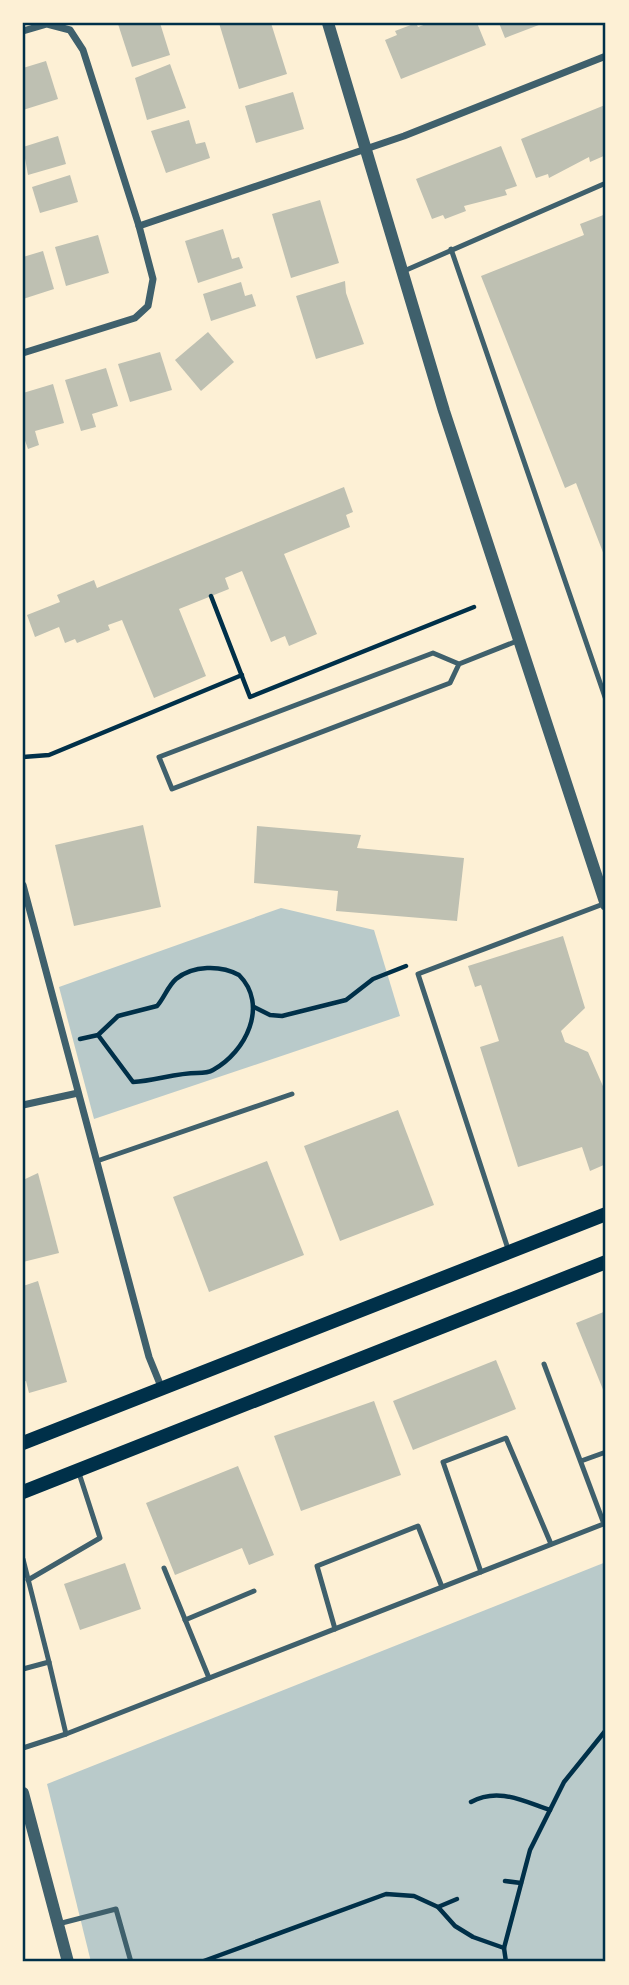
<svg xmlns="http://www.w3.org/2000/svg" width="629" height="1985" viewBox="0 0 629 1985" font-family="'Titillium Web',sans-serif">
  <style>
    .green { fill: #b9caca }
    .building { fill: #bec0b2 }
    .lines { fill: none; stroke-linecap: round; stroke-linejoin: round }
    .path { stroke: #003049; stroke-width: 4.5 }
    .service { stroke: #3f606c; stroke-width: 5 }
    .minor { stroke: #3f606c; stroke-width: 7 }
    .tertiary { stroke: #3f606c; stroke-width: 12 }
    .secondary { stroke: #003049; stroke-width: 14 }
    .neatline { fill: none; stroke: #003049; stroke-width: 2.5 }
  </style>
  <rect width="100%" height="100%" fill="#fdf0d5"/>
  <g class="green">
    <path d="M281,908L374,930L400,1016L94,1119L59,987Z"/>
    <path d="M606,1562V1962H91L47,1784Z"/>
  </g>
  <g class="building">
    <path d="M124,23H160L170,55L132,67L118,24Z"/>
    <path d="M219,23H271L287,74L239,89Z"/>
    <path d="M416,23L418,27L429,23H477L486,45L401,79L385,40L397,35L395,31Z"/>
    <path d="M499,23H544L505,38Z"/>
    <path d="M46,61L58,99L23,110V68Z"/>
    <path d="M170,64L186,108L147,120L135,78Z"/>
    <path d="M293,92L304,129L256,143L245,106Z"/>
    <path d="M605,105L606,155L590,162L589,157L549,178L548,174L536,178L521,139Z"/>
    <path d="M189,120L196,144L205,142L210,158L166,173L151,131Z"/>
    <path d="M58,136L66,164L28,175L23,147Z"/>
    <path d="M501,146L517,186L505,190L507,195L464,206L466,211L445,219L443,215L432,219L416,179Z"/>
    <path d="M70,175L78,202L40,213L32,187Z"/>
    <path d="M320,200L339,263L291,278L272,214Z"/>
    <path d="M606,214V560L576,483L565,488L481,276L584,235L580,224Z"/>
    <path d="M223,229L232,259L239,257L243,268L198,283L185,241Z"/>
    <path d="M98,235L109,273L66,286L55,247Z"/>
    <path d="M43,251L54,289L23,299V257Z"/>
    <path d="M345,281L346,293L364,344L316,359L296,296Z"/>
    <path d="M241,282L245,296L252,294L256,306L211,321L203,294Z"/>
    <path d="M208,332L234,362L201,391L175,360Z"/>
    <path d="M160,352L172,390L130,402L118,364Z"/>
    <path d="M106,368L118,406L92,414L96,427L81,431L65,380Z"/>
    <path d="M53,384L64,423L35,431L39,445L28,449L23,435V393Z"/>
    <path d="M344,487L353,512L346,515L350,527L284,554L317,634L289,646L285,636L271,642L242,571L225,578L229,589L179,609L206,676L154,698L122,620L108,625L110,630L77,643L75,639L65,643L59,627L35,637L27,615L60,602L57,595L94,580L97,588Z"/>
    <path d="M143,825L161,907L74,926L55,845Z"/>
    <path d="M257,826L361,835L357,848L464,858L457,921L336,911L338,891L254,883Z"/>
    <path d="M563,936L585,1008L561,1031L565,1042L588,1052L606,1093V1164L590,1171L582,1147L518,1167L480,1047L499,1041L481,985L475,987L468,966Z"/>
    <path d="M398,1110L434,1205L340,1241L304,1146Z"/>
    <path d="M267,1161L304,1255L209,1292L173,1197Z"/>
    <path d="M38,1173L59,1253L23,1262V1180Z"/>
    <path d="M38,1281L67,1382L29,1393L26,1381L23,1382V1286Z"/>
    <path d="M606,1311V1397L576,1323Z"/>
    <path d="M496,1360L516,1409L413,1450L393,1401Z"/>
    <path d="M374,1401L401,1475L301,1511L274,1436Z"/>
    <path d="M238,1466L274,1555L249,1565L242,1548L175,1575L146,1503Z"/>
    <path d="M125,1563L141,1609L80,1630L64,1584Z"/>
  </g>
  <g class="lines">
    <g class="path">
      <path d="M211,596L250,697L474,607"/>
      <path d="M23,757L49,755L242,675"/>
      <path d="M254,1007L270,1015L282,1016L346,1000L373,979L406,966"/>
      <path d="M80,1039L98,1035L118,1016L157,1006C164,998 168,986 176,979C193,965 221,965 239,975C269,1005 246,1052 213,1070C208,1073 203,1073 197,1073C175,1073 155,1081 133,1082L98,1035"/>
      <path d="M471,1802C498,1787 523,1801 550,1810"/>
      <path d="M505,1881L521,1883"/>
      <path d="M438,1907L457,1899"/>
      <path d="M201,1962L386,1894L414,1896L438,1907L455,1926L473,1937L504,1948"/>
      <path d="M506,1962L504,1948L530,1850L564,1782L606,1730"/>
    </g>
    <g class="service">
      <path d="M451,249L606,700"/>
      <path d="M404,271L606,183"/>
      <path d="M459,664L433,653L159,757L172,789L450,683L459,664L517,641"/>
      <path d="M97,1161L292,1094"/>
      <path d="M508,1249L418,974L606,903"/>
      <path d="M544,1364L604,1524"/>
      <path d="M581,1461L606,1452"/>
      <path d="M23,1559L49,1662"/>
      <path d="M164,1568L209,1678"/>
      <path d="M481,1572L443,1462L506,1438L551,1544"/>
      <path d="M28,1580L100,1538L78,1470"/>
      <path d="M185,1620L254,1591"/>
      <path d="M335,1629L317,1566L418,1526L442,1587"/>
      <path d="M23,1669L49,1662L66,1734"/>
      <path d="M23,1748L66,1734L606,1523"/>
      <path d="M58,1924L116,1909L131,1962"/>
    </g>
    <g class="minor">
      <path d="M23,31L47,24L70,30L83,50L139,226L153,279L148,306L135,318L23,353"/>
      <path d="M139,226L404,136L606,56"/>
      <path d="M23,885L149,1357L162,1389"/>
      <path d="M23,1105L78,1093"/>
    </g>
    <g class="tertiary">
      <path d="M328,23L444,411L606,905"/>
      <path d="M23,1793L68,1962"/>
    </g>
    <g class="secondary">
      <path d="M23,1443L606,1214"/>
      <path d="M23,1492L606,1262"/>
    </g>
  </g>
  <rect width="629" height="1985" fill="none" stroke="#fdf0d5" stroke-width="49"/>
  <rect x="24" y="24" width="580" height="1936" class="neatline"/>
</svg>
